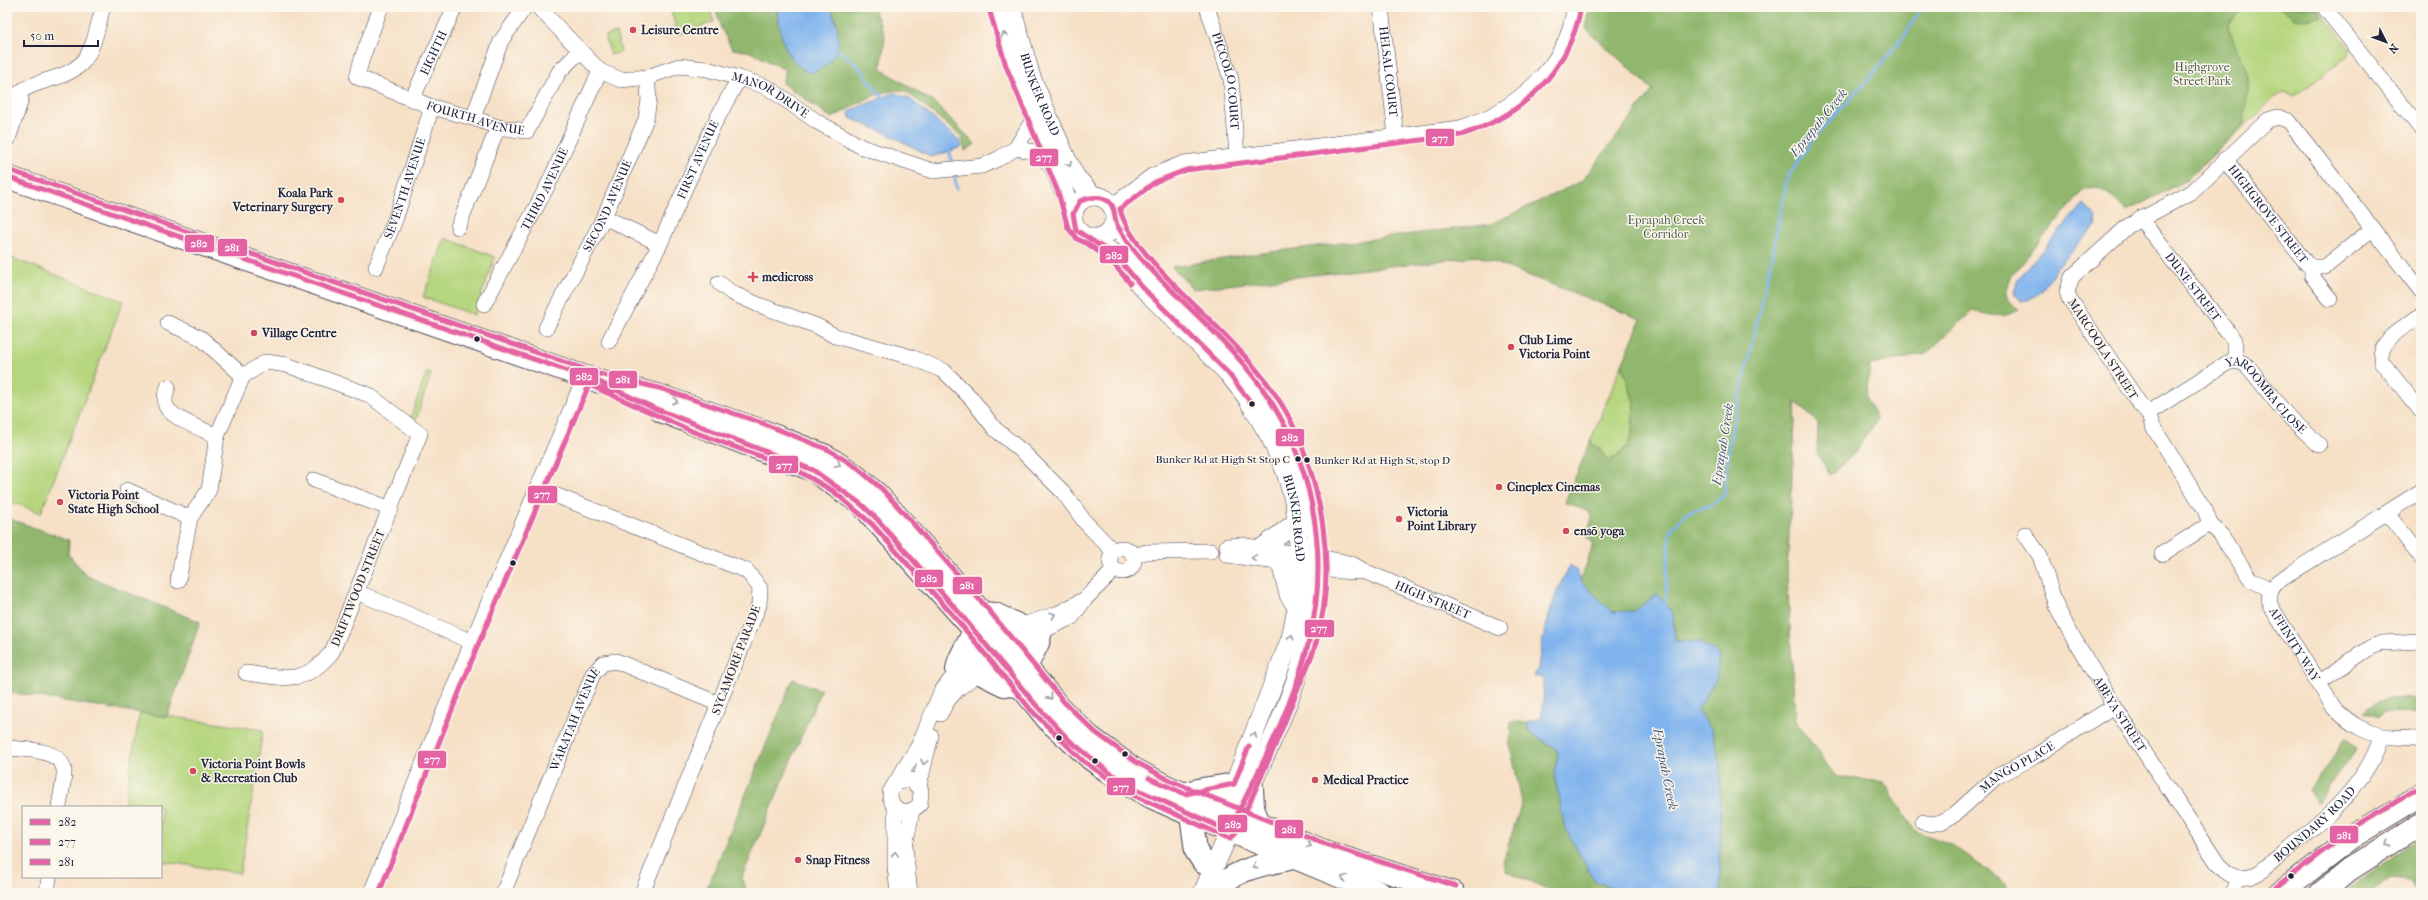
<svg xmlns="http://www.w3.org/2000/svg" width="2428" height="900" viewBox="0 0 2428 900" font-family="'IM FELL French Canon',serif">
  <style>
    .green { fill: #b5d67e; stroke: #6c7c5c }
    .forest { fill: #90b76d; stroke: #596c54 }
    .water { fill: #7fb3ed; stroke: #506a94 }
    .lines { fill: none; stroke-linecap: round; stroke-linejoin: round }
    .stream { stroke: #7fb3ed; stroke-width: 3 }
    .minor-casing { stroke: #423e50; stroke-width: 16 }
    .major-casing { stroke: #423e50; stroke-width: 20 }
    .highway-casing { stroke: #423e50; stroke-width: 24 }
    .minor { stroke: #fff; stroke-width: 15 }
    .major { stroke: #fff; stroke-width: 19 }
    .highway { stroke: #fff; stroke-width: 22 }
    .bus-1-casing { stroke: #fbf7ec; stroke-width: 8 }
    .bus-2-casing { stroke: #fbf7ec; stroke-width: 8 }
    .bus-3-casing { stroke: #fbf7ec; stroke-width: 8 }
    .bus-1 { stroke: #e463a4; stroke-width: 5 }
    .bus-2 { stroke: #e463a4; stroke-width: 5 }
    .bus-3 { stroke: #e463a4; stroke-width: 5 }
    .oneway { stroke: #9c9ca7 }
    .poi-dot { fill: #d1495b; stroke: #fbf7ec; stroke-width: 1.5 }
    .bus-dot { fill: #22223b; stroke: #fbf7ec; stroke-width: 1.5 }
    .labels { text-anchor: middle; stroke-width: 3; stroke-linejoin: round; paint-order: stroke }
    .bus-label { font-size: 11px; fill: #22223b; stroke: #fbf7ec; text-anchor: end }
    .poi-label { font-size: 12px; font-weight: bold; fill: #22223b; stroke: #fbf7ec; text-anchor: start }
    .street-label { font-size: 12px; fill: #22223b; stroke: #fbf7ec }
    .park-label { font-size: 12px; fill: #4e584f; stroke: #fbf7ec }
    .water-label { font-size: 13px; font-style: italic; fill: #435579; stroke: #fbf7ec }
    .line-badge { stroke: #fbf7ec; stroke-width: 1.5 }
    .badge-label { font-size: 11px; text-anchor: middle; font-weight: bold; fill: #fff }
  </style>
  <rect width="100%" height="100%" fill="#fbf7ec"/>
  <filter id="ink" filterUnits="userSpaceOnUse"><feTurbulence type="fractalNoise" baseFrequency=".025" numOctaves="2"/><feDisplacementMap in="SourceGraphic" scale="8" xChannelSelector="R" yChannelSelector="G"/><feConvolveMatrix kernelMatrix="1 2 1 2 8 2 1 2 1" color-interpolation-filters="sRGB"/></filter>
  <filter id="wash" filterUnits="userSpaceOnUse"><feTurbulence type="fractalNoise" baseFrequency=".012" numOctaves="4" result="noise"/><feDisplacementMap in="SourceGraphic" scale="16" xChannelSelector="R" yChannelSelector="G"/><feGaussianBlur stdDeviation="0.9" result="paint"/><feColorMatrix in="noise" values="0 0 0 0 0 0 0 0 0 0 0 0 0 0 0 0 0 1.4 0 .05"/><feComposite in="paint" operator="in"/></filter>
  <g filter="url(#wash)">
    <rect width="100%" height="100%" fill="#f6e0c6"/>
    <g class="green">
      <path d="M670,7H709L714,22L678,34Z"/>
      <path d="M2065,7H2317L2351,50L2348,56L2294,97L2285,92L2274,98L2194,173Z"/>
      <path d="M616,33L621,52L611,55L605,36Z"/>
      <path d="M445,238L495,257L474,315L423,297Z"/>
      <path d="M7,256L123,301L41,513L7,500Z"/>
      <path d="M1622,364L1634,402L1632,434L1628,446L1615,459H1606L1599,447L1592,445L1591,440Z"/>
      <path d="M427,372L431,374L415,422L410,419Z"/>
      <path d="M140,712L263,730L240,873L161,861V807H124Z"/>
    </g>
    <g class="forest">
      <path d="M715,7H776L777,13L837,22L830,7H873L885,36L881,69L935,103L975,144L965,151L962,137L906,91C880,87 855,106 832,118L782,83L786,70L748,51L732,49L721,28Z"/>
      <path d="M1589,7H2250L2238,13L2229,24C2231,43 2244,58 2248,77C2251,93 2243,107 2245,123L2187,180L2127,211C2113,200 2105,185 2085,188L2010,277C2004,291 2006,301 2019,309C2002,320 1991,315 1972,311L1926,354L1870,365L1866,398L1877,420L1854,454L1830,475L1817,453L1818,423L1796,402L1787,574L1795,720L1836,777L1884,782L1915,831L1950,844L2005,883L2006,893H1720V764L1712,730L1697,711L1716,679L1701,642L1675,641L1673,614L1612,612L1581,581L1593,544L1586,536L1592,519L1589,512L1565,502L1591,440L1592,445L1599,447L1606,459L1615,458L1628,446L1632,434L1634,402L1622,364L1641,319L1478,256L1193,289L1172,267L1255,254L1491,224L1582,181L1653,90L1585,28Z"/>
      <path d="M2280,7H2314L2322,16C2314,18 2303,22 2296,19C2290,16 2286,10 2280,7Z"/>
      <path d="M7,518L69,540L68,554L87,576L200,622L167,717L7,692Z"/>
      <path d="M793,679L821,690L742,877L747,893H705Z"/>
      <path d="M2386,698L2421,699V713L2383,712L2379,717L2365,712L2368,707Z"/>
      <path d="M1511,722H1527L1529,732L1556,749L1558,755L1554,773L1565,828L1594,880L1622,893H1557L1506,871L1503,862L1522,802L1510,745Z"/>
      <path d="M2346,738L2357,748L2317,803L2309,790Z"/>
      <path d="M2421,838V893H2417L2409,880L2392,878L2370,893H2344L2367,874Z"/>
    </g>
    <g class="water">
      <path d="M776,7H830C843,35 844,62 810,73C780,58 783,35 776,7Z"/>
      <path d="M894,93L909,98L960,141L962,147L932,157L886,133L850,118L849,113L852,110Z"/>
      <path d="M2083,204L2097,218L2095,226L2056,268L2041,292L2028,300L2021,301L2014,292L2018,279Z"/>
      <path d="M1570,565L1577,570L1581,581L1612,612L1635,611L1658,593L1673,614L1675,641L1701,642L1719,655L1716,679L1697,711L1712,730L1720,764V893H1622L1594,880L1565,828L1554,773L1558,755L1556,749L1529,732L1527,722L1541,718L1544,701L1542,676H1534L1538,668C1543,631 1552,597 1570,565Z"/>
    </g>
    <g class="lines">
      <g class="stream">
        <path d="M836,48L861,69L879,94L886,99"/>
        <path d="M949,147L952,165"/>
        <path d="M954,173L957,189"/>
        <path d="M1665,608L1670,531L1686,513L1711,505L1724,495L1731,433L1768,275L1787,178L1814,138L1866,82L1905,35L1922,7"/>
      </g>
    </g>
  </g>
  <g filter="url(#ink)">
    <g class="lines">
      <g class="minor-casing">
        <g id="minor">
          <path id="s1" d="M381,7L362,58L357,77L432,107L473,118L498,127L527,131L559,72L580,51"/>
          <path id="s2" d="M538,7L600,71L621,80L647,77L679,66L707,69L739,78L767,87L816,121L862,147L933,171L982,166L998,159L1016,148L1034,118"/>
          <path id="s3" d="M1207,7L1231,79L1237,156"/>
          <path id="s4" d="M1381,7L1396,136"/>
          <path d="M2324,7L2421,129"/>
          <path id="s5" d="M412,99L455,7"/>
          <path d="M7,111C19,76 57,86 81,64C94,51 98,24 103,7"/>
          <path d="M473,118L501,41L525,7"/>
          <path d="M7,142L21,100"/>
          <path d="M1016,148L1034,152L1055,168"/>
          <path id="s6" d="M2225,159L2307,264L2312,267H2325L2372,229"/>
          <path d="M1112,206L1152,176L1184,163L1460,128C1513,112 1569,66 1574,7"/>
          <path d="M604,217L660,244"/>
          <path id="s7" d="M2140,218L2234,340L2236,361"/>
          <path d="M458,227L498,127"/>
          <path id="s8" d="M376,267L395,220L432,107"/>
          <path d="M2312,267V276L2330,299"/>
          <path d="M719,283L732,293L759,305L817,326L835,336L911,357L944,371L971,398L995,429L1023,452L1063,492L1085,522L1113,551"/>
          <path id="s9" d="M484,304L548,185L600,71"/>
          <path d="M2421,315C2405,327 2379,338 2381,361L2421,411"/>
          <path d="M168,323L201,338L243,376"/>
          <path id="s10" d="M546,328L604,217L646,119L649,100L647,77"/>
          <path id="s11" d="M609,341L660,244L713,126L739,78"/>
          <path d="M168,387C165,394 163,401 167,408C174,419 204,430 217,436"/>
          <path id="s12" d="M2148,413L2227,363C2237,360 2243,361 2250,369L2286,414L2319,445"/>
          <path d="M314,480L391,509"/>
          <path d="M537,488L747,571L760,588L759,605L642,893"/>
          <path d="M127,490L190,518"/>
          <path id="s13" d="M2421,491L2280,580C2271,586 2268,594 2270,605L2334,708C2351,725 2369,736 2394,737C2403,738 2413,736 2421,740"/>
          <path d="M2387,513L2421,558"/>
          <path id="s14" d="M2025,534L2040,556L2056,606L2067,627L2114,706L2218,864L2228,874L2238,878"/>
          <path id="s15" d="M1227,546L1241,545L1340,561L1352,564L1366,572L1500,628"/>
          <circle cx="1122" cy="560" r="12"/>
          <path d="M2162,554L2210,524"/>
          <path d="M1227,555L1338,571L1359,572"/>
          <path d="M1134,556L1146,552L1211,551"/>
          <path d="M178,581L190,518L209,490L217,436L243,376L266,362L287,365L369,395L420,434L332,652C304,686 286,678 246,673"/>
          <path d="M2271,590L2250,579L2221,535L2210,524L2205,510L2153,427L2148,413L2139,403L2069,298L2067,292L2072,277L2128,226L2192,192L2268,120L2278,117L2289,121L2421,291"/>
          <path d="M357,592L472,642"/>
          <path d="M2319,682L2371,647L2382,643L2421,641"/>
          <path d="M940,714L948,700L959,688L1019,642L1072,617L1085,599L1114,570"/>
          <path d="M7,748C23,750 61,748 64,770C65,781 60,796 59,807"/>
          <path d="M898,782L911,780L921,790L920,804C907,818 889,810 890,792L919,745L941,692L951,679L1020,626L1057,614L1085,599"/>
          <path d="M919,786L931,736"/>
          <path d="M895,807V867L898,893"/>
          <path id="s16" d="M1922,822L1931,824L1941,822L1954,815L1996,777L2032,758L2114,706"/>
          <path d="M47,893L49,877"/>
          <path d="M371,893L472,642L585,376"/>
          <path id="s17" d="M503,893L593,674L603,663L616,661L719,704"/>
          <path d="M910,893L905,847L912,811"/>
          <path id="s18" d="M2232,893L2238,878L2250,877L2260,872C2305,833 2363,797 2381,737"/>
        </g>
      </g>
      <g class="major-casing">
        <g id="major">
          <path d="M996,7L1012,63L1073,214"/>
          <path id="s19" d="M1011,7L1031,77L1065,156L1075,176L1093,196"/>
          <circle cx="1094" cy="217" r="21"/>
          <path d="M1115,219C1149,285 1216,324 1258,383C1312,457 1333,553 1308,642C1284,729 1237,809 1203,893"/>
          <path id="s20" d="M1091,238L1116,256L1144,289L1228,373L1246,396L1271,438L1286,472L1295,504L1301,566L1299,597L1291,638L1219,824"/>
          <path d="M1262,548L1298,521"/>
          <path d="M1281,563L1289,595L1297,607"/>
        </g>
      </g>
      <g class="highway-casing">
        <g id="highway">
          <path d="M7,177L597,381L657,395L760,430L826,456L852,473L877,494L897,516L982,613L1059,707L1090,737L1132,768L1168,787L1329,853L1454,893"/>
          <path d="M661,411L813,470L861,504L974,630L1049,721L1091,759L1121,781L1151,797L1191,815L1380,893"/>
          <path d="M982,613L995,614L1020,626"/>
          <path d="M1026,667L1038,643L1041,631"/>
          <path d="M980,673L1004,685L1019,686"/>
          <path d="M957,674C956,658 969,645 974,630"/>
          <path d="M1252,786L1253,808L1260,826"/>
          <path d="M1185,794C1201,787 1217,788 1234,784"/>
          <path d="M1191,815L1196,851L1204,863"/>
          <path d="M1213,893C1234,868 1263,865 1293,858"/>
          <path d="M2280,893L2357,834L2421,795"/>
          <path d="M2321,893L2349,870L2421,824"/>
        </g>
      </g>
      <use href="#minor" class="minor"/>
      <use href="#major" class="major"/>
      <use href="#highway" class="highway"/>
      <g class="bus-1-casing">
        <g id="bus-1">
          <path d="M7,177L597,381L654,408L813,470L861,504L877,519L963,617L1036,705L1069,740L1107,771L1136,789L1229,831C1259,770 1293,708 1309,641C1331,552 1312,455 1257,381C1225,338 1183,304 1146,264C1135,252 1125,239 1117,225C1115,220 1115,216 1114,211C1110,194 1092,196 1080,201L1073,214L1076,230L1116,256L1144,289L1228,373L1252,404"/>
          <path d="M1149,778L1185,794L1234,784L1249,746"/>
        </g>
      </g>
      <g class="bus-2-casing">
        <g id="bus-2">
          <path d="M989,9L1006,66L1058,192L1068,228L1077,239L1088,244L1111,261L1130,283"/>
          <path d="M594,387L694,432L795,469L833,491L872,524L958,621L1031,710L1083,761L1133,795L1226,837L1231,838L1235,834C1257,787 1278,741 1296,693C1303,677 1311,660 1316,643C1337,572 1323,487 1291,421C1275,389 1251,362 1226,336C1197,306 1129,248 1120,209L1155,182L1186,170L1461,135C1523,116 1568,72 1581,8"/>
          <path d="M379,893L478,645L589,385L613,392"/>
        </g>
      </g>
      <g class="bus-3-casing">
        <g id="bus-3">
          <path d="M9,170L599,374L659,388L762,423L829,450L856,467L882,489L902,511L987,608L1064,702L1095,732L1136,762L1171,781L1331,846L1456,886"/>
          <path d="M2276,887L2353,828L2417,789"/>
        </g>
      </g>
      <use href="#bus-1" class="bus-1"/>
      <use href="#bus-2" class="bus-2"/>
      <use href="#bus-3" class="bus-3"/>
    </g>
    <defs><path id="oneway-chevron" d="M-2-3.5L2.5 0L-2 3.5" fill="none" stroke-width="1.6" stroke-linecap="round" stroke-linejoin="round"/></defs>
    <g class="oneway">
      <use href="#oneway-chevron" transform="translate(1004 35) rotate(-107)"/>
      <use href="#oneway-chevron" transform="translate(1069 164) rotate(65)"/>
      <use href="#oneway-chevron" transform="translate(675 401) rotate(19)"/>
      <use href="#oneway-chevron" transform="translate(838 464) rotate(32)"/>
      <use href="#oneway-chevron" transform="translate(1254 558) rotate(-171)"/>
      <use href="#oneway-chevron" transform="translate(1053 615) rotate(-19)"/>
      <use href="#oneway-chevron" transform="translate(1291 637) rotate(-75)"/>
      <use href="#oneway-chevron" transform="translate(1050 697) rotate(49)"/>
      <use href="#oneway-chevron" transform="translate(1254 735) rotate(-68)"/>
      <use href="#oneway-chevron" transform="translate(924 762) rotate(102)"/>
      <use href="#oneway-chevron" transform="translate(2388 844) rotate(147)"/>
      <use href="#oneway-chevron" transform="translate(1309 845) rotate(22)"/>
      <use href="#oneway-chevron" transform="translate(895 854) rotate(-89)"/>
      <use href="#oneway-chevron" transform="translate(1255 866) rotate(164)"/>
      <use href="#oneway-chevron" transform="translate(1344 878) rotate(-158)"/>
    </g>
  </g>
  <g class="poi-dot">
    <circle cx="633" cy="30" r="4"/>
    <circle cx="341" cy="200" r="4"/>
    <path d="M751 271h4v4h4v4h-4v4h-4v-4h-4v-4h4z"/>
    <circle cx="254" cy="333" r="4"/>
    <circle cx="1511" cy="347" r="4"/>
    <circle cx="1499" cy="487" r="4"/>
    <circle cx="60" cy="502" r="4"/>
    <circle cx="1399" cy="519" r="4"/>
    <circle cx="1566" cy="531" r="4"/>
    <circle cx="193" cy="771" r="4"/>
    <circle cx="1315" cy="780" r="4"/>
    <circle cx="798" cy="860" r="4"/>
  </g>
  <g class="bus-dot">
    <circle cx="477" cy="339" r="3.5"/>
    <circle cx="1252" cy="404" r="3.5"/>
    <circle cx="1298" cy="459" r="3.5"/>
    <circle cx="1307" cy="460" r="3.5"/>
    <circle cx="513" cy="563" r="3.5"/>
    <circle cx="1059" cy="738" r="3.5"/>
    <circle cx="1125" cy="754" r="3.5"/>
    <circle cx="1095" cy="761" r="3.5"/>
    <circle cx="2291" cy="876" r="3.5"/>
  </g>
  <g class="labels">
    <g class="bus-label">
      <text x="1290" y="463">Bunker Rd at High St Stop C</text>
      <text x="1314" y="464" text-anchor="start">Bunker Rd at High St, stop D</text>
    </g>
    <g class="poi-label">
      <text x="641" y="34">Leisure Centre</text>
      <text x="333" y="197" text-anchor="end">Koala Park<tspan x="333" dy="14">Veterinary Surgery</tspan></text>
      <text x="762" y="281">medicross</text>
      <text x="262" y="337">Village Centre</text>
      <text x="1519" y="344">Club Lime<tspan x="1519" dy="14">Victoria Point</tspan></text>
      <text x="1507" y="491">Cineplex Cinemas</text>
      <text x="68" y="499">Victoria Point<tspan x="68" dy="14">State High School</tspan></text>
      <text x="1407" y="516">Victoria<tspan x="1407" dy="14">Point Library</tspan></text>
      <text x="1574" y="535">ensō yoga</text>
      <text x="201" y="768">Victoria Point Bowls<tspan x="201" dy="14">&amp; Recreation Club</tspan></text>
      <text x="1323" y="784">Medical Practice</text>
      <text x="806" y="864">Snap Fitness</text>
    </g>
    <g class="street-label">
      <text dy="4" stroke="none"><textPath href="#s5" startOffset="51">EIGHTH</textPath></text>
      <text dy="4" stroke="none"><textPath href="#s4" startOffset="65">HELSAL COURT</textPath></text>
      <text dy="4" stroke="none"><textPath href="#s3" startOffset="77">PICCOLO COURT</textPath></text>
      <text dy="4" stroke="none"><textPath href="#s19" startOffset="92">BUNKER ROAD</textPath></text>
      <text dy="4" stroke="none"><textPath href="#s2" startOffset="269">MANOR DRIVE</textPath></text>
      <text dy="4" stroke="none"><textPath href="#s1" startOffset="200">FOURTH AVENUE</textPath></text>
      <text dy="4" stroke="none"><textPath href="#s11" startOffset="202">FIRST AVENUE</textPath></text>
      <text dy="4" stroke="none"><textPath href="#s8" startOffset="84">SEVENTH AVENUE</textPath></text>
      <text dy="4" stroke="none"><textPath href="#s9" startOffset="130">THIRD AVENUE</textPath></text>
      <text dy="4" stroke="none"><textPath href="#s10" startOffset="137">SECOND AVENUE</textPath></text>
      <text dy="4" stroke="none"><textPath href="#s6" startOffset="70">HIGHGROVE STREET</textPath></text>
      <text dy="4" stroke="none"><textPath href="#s7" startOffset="87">DUNE STREET</textPath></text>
      <text transform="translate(2103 349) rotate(57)" y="4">MARCOOLA STREET</text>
      <text dy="4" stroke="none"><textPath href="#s12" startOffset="147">YAROOMBA CLOSE</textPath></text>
      <text dy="4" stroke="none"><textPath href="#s20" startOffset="355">BUNKER ROAD</textPath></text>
      <text transform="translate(358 588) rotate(-68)" y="4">DRIFTWOOD STREET</text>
      <text dy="4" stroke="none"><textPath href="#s15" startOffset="215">HIGH STREET</textPath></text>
      <text dy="4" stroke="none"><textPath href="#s13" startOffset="242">AFFINITY WAY</textPath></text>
      <text transform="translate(736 660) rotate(-69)" y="4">SYCAMORE PARADE</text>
      <text dy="4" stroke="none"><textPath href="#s14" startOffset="205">ABEYA STREET</textPath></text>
      <text dy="4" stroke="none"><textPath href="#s17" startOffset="188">WARATAH AVENUE</textPath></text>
      <text dy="4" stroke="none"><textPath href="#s16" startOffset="114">MANGO PLACE</textPath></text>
      <text dy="4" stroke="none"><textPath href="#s18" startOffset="112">BOUNDARY ROAD</textPath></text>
    </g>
    <g class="park-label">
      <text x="2202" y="71">Highgrove<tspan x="2202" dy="14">Street Park</tspan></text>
      <text x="1666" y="224">Eprapah Creek<tspan x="1666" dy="14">Corridor</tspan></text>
    </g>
    <g class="water-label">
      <text transform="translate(1818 122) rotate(-51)" y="5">Eprapah Creek</text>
      <text transform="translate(1722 444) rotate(-81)" y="5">Eprapah Creek</text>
      <text transform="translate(1666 769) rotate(79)" y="5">Eprapah Creek</text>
    </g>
  </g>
  <g class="line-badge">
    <rect x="1425" y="128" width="30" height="19" rx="4" fill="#e463a4"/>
    <rect x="1029" y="148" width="30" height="19" rx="4" fill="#e463a4"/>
    <rect x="184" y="234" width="31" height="19" rx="4" fill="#e463a4"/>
    <rect x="217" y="238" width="31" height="19" rx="4" fill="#e463a4"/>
    <rect x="1099" y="245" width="30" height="19" rx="4" fill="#e463a4"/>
    <rect x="569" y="367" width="30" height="19" rx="4" fill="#e463a4"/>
    <rect x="608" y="370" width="30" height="19" rx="4" fill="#e463a4"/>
    <rect x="1275" y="428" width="30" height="19" rx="4" fill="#e463a4"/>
    <rect x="768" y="455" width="31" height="19" rx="4" fill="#e463a4"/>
    <rect x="527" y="485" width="31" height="19" rx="4" fill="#e463a4"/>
    <rect x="914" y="569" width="30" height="19" rx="4" fill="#e463a4"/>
    <rect x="952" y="576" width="31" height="19" rx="4" fill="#e463a4"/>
    <rect x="1304" y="619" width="31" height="19" rx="4" fill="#e463a4"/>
    <rect x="417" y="750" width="30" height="19" rx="4" fill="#e463a4"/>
    <rect x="1106" y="777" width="30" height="19" rx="4" fill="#e463a4"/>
    <rect x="1217" y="814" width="31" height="19" rx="4" fill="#e463a4"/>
    <rect x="1274" y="819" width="30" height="20" rx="4" fill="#e463a4"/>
    <rect x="2329" y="825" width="30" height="19" rx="4" fill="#e463a4"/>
  </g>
  <g class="badge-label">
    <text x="1440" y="142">277</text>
    <text x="1044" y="161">277</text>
    <text x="199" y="247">282</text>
    <text x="232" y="251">281</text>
    <text x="1114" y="259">282</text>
    <text x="584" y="380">282</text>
    <text x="623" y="383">281</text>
    <text x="1290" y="441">282</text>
    <text x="784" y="469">277</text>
    <text x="542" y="498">277</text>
    <text x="929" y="582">282</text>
    <text x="967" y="589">281</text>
    <text x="1319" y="632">277</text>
    <text x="432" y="763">277</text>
    <text x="1121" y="791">277</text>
    <text x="1233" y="828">282</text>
    <text x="1289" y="833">281</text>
    <text x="2344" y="839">281</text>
  </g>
  <rect width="2428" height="900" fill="none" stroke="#fbf7ec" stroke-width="24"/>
  <rect x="22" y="806" width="140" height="72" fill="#fbf7ec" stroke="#a4a2a5"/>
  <rect x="30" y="819" width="20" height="6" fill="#e463a4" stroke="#a4a2a5"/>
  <text x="58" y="826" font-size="12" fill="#22223b">282</text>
  <rect x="30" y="839" width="20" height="6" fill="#e463a4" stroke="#a4a2a5"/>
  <text x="58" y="846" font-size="12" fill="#22223b">277</text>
  <rect x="30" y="859" width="20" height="6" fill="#e463a4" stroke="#a4a2a5"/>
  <text x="58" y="866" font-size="12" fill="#22223b">281</text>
  <g transform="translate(2386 42) rotate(132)" stroke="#fbf7ec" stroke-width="3" paint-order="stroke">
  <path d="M0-3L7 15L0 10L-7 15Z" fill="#22223b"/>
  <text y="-6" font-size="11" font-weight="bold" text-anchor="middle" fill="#22223b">N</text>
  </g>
  <path d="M24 40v6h74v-6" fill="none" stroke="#22223b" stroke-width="2"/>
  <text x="30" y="40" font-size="12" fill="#22223b" stroke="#fbf7ec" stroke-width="3" paint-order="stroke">50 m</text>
</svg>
